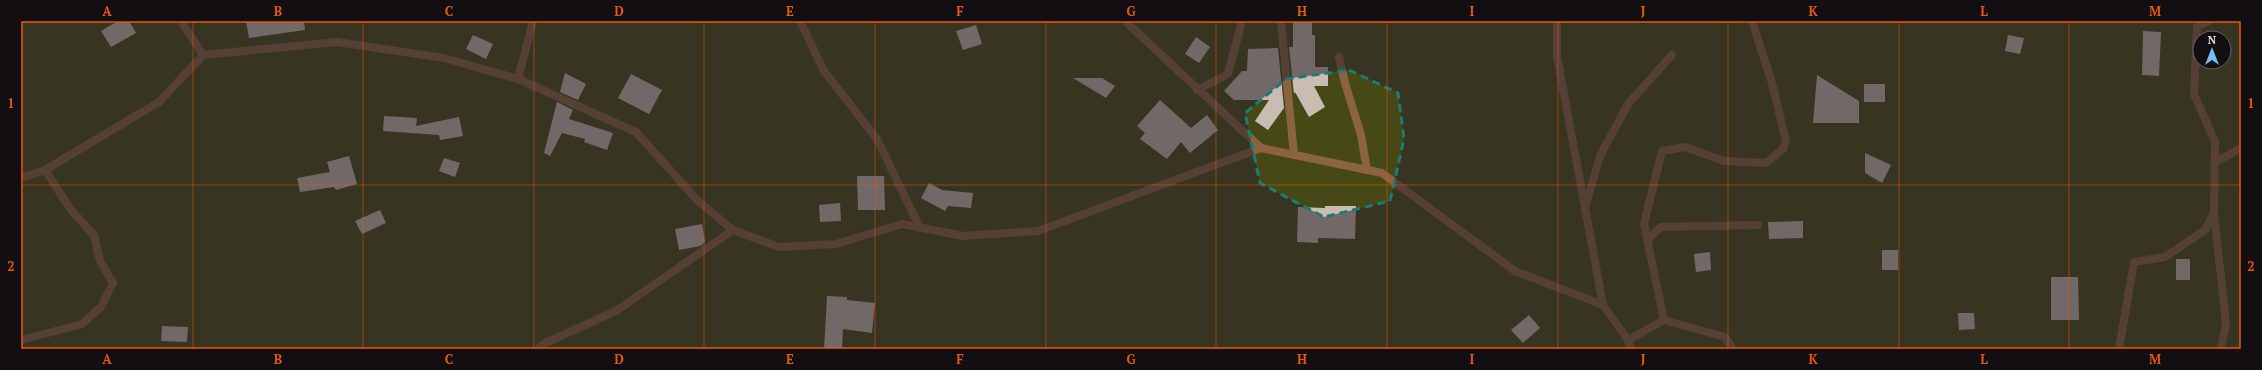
<svg xmlns="http://www.w3.org/2000/svg" width="2262" height="370" viewBox="0 0 2262 370" font-family="'PT Serif',serif">
  <style>
    .green { fill: #464916; fill-rule: evenodd }
    .building { fill: #c9bcb2 }
    .lines { fill: none; stroke-linecap: round; stroke-linejoin: round }
    .street { stroke: #8b6341; stroke-width: 8 }
    .marked { fill: none; stroke: #1a7c74; stroke-width: 3; stroke-dasharray: 8 5; stroke-linejoin: round }
    .grid { fill: none; stroke: #e8590c; stroke-width: 1; stroke-opacity: 0.55 }
    .neatline { fill: none; stroke: #e8590c; stroke-width: 1.5 }
    .grid-label { font-size: 13px; text-anchor: middle; font-weight: bold; fill: #e8590c }
  </style>
  <rect width="100%" height="100%" fill="#2c232c"/>
  <path class="green" d="M21,21H2241V349H21ZM2200,38H2224V62H2200Z"/>
  <g class="building">
    <path d="M118,21H129L136,33L111,47L101,31Z"/>
    <path d="M246,21H304L305,30L249,38Z"/>
    <path d="M1293,21H1312V35H1315V67H1328V86H1314L1325,107L1309,117L1295,92L1294,94L1289,47H1293Z"/>
    <path d="M976,25L982,44L963,50L956,31Z"/>
    <path d="M2143,31L2161,32L2159,76L2142,75Z"/>
    <path d="M473,35L493,44L486,59L466,49Z"/>
    <path d="M2008,35L2024,38L2020,54L2005,51Z"/>
    <path d="M1196,37L1210,47L1199,63L1185,54Z"/>
    <path d="M1278,48L1284,108L1268,130L1255,121L1269,100H1234L1224,91L1242,71H1247L1248,49Z"/>
    <path d="M565,73L586,84L578,100L560,92Z"/>
    <path d="M631,74L662,90L649,114L618,98Z"/>
    <path d="M1817,75L1859,101V123H1813Z"/>
    <path d="M1073,78H1102L1115,86L1106,98Z"/>
    <rect x="1864" y="84" width="21" height="18"/>
    <path d="M1160,100L1191,128L1207,115L1218,130L1190,153L1181,142L1167,159L1140,139L1145,133L1137,126Z"/>
    <path d="M557,102L573,110L569,119L613,133L607,150L584,142L585,139L562,133L550,156L544,153Z"/>
    <path d="M384,116L417,118L416,126L459,117L463,136L440,140L439,135L383,131Z"/>
    <path d="M1865,153L1891,165L1882,183L1865,173Z"/>
    <path d="M349,156L357,184L336,190L334,187L300,192L297,178L330,172L327,162Z"/>
    <path d="M444,158L460,163L455,177L439,171Z"/>
    <path d="M857,176H884L885,210H858Z"/>
    <path d="M929,183L942,190L973,193L971,208L948,206L945,211L921,198Z"/>
    <path d="M840,203L841,221L820,222L819,205Z"/>
    <path d="M1325,206H1356L1355,239L1318,238V243L1297,242L1298,207L1325,208Z"/>
    <path d="M380,210L386,223L362,234L355,221Z"/>
    <path d="M1803,221V238L1769,239L1768,222Z"/>
    <path d="M702,224L705,242L700,246L679,250L675,229Z"/>
    <rect x="1882" y="250" width="16" height="20"/>
    <path d="M1710,252L1711,270L1696,272L1694,254Z"/>
    <rect x="2176" y="259" width="14" height="21"/>
    <path d="M2051,277H2078L2079,320H2051Z"/>
    <path d="M827,296L847,297V300L875,303L872,333L843,329L842,349H824Z"/>
    <path d="M1958,313H1974L1975,329L1959,330Z"/>
    <path d="M1529,315L1540,328L1523,343L1511,330Z"/>
    <path d="M162,326L188,327L187,342L161,341Z"/>
  </g>
  <g class="lines">
    <g class="street">
      <path d="M181,21L203,55L337,42L444,58L518,79L636,132L698,201L733,230L779,247L836,244L902,224L963,236L1038,231L1261,148L1382,173L1515,271L1603,305L1628,340L1631,349"/>
      <path d="M800,21L824,71L877,139L920,228"/>
      <path d="M1125,21L1261,148"/>
      <path d="M1281,21L1294,155"/>
      <path d="M1557,21V56L1603,305"/>
      <path d="M2209,21L2197,26L2194,94L2215,142L2214,213L2226,324L2221,349"/>
      <path d="M1339,57L1345,83L1361,135L1367,170"/>
      <path d="M518,79L533,21"/>
      <path d="M1197,90L1228,74L1242,21"/>
      <path d="M2214,163L2241,148"/>
      <path d="M21,178L45,170L159,102L203,55"/>
      <path d="M1586,205L1600,156L1628,104L1672,55"/>
      <path d="M1647,240L1661,227L1758,225"/>
      <path d="M1664,320L1725,337L1733,349"/>
      <path d="M21,340L82,324L101,307L113,283L100,261L94,235L71,210L45,170"/>
      <path d="M1628,340L1664,320L1644,224L1662,151L1685,147L1724,161L1766,163L1783,149L1786,141L1772,83L1752,21"/>
      <path d="M538,349L545,343L616,311L733,230"/>
      <path d="M2119,349L2134,262L2165,257L2205,230L2214,213"/>
    </g>
  </g>
  <path d="M0 0H2262V370H0ZM1349,70L1398,93L1404,139L1390,201L1324,217L1260,183L1245,113L1286,79Z" fill="#2c232c" fill-opacity=".55" fill-rule="evenodd"/>
  <path class="marked" d="M1349,70L1398,93L1404,139L1390,201L1324,217L1260,183L1245,113L1286,79Z"/>
  <path class="grid" d="M193,21V349M363,21V349M534,21V349M704,21V349M875,21V349M1046,21V349M1216,21V349M1387,21V349M1558,21V349M1728,21V349M1899,21V349M2069,21V349M21,185H2241"/>
  <rect width="2262" height="370" fill="none" stroke="#120e12" stroke-width="44"/>
  <g transform="translate(2212 50)"><circle r="19" fill="#120e12" stroke="#686468"/>
  <path d="M0-3L7 15L0 10L-7 15Z" fill="#73c0f6"/>
  <text y="-6" font-size="11" font-weight="bold" text-anchor="middle" fill="#eae4ea">N</text>
  </g>
  <rect x="22" y="22" width="2218" height="326" class="neatline"/>
  <g class="grid-label">
    <text x="107" y="16">A</text>
    <text x="278" y="16">B</text>
    <text x="449" y="16">C</text>
    <text x="619" y="16">D</text>
    <text x="790" y="16">E</text>
    <text x="960" y="16">F</text>
    <text x="1131" y="16">G</text>
    <text x="1302" y="16">H</text>
    <text x="1472" y="16">I</text>
    <text x="1643" y="16">J</text>
    <text x="1813" y="16">K</text>
    <text x="1984" y="16">L</text>
    <text x="2155" y="16">M</text>
    <text x="11" y="108">1</text>
    <text x="2251" y="108">1</text>
    <text x="11" y="271">2</text>
    <text x="2251" y="271">2</text>
    <text x="107" y="364">A</text>
    <text x="278" y="364">B</text>
    <text x="449" y="364">C</text>
    <text x="619" y="364">D</text>
    <text x="790" y="364">E</text>
    <text x="960" y="364">F</text>
    <text x="1131" y="364">G</text>
    <text x="1302" y="364">H</text>
    <text x="1472" y="364">I</text>
    <text x="1643" y="364">J</text>
    <text x="1813" y="364">K</text>
    <text x="1984" y="364">L</text>
    <text x="2155" y="364">M</text>
  </g>
</svg>
